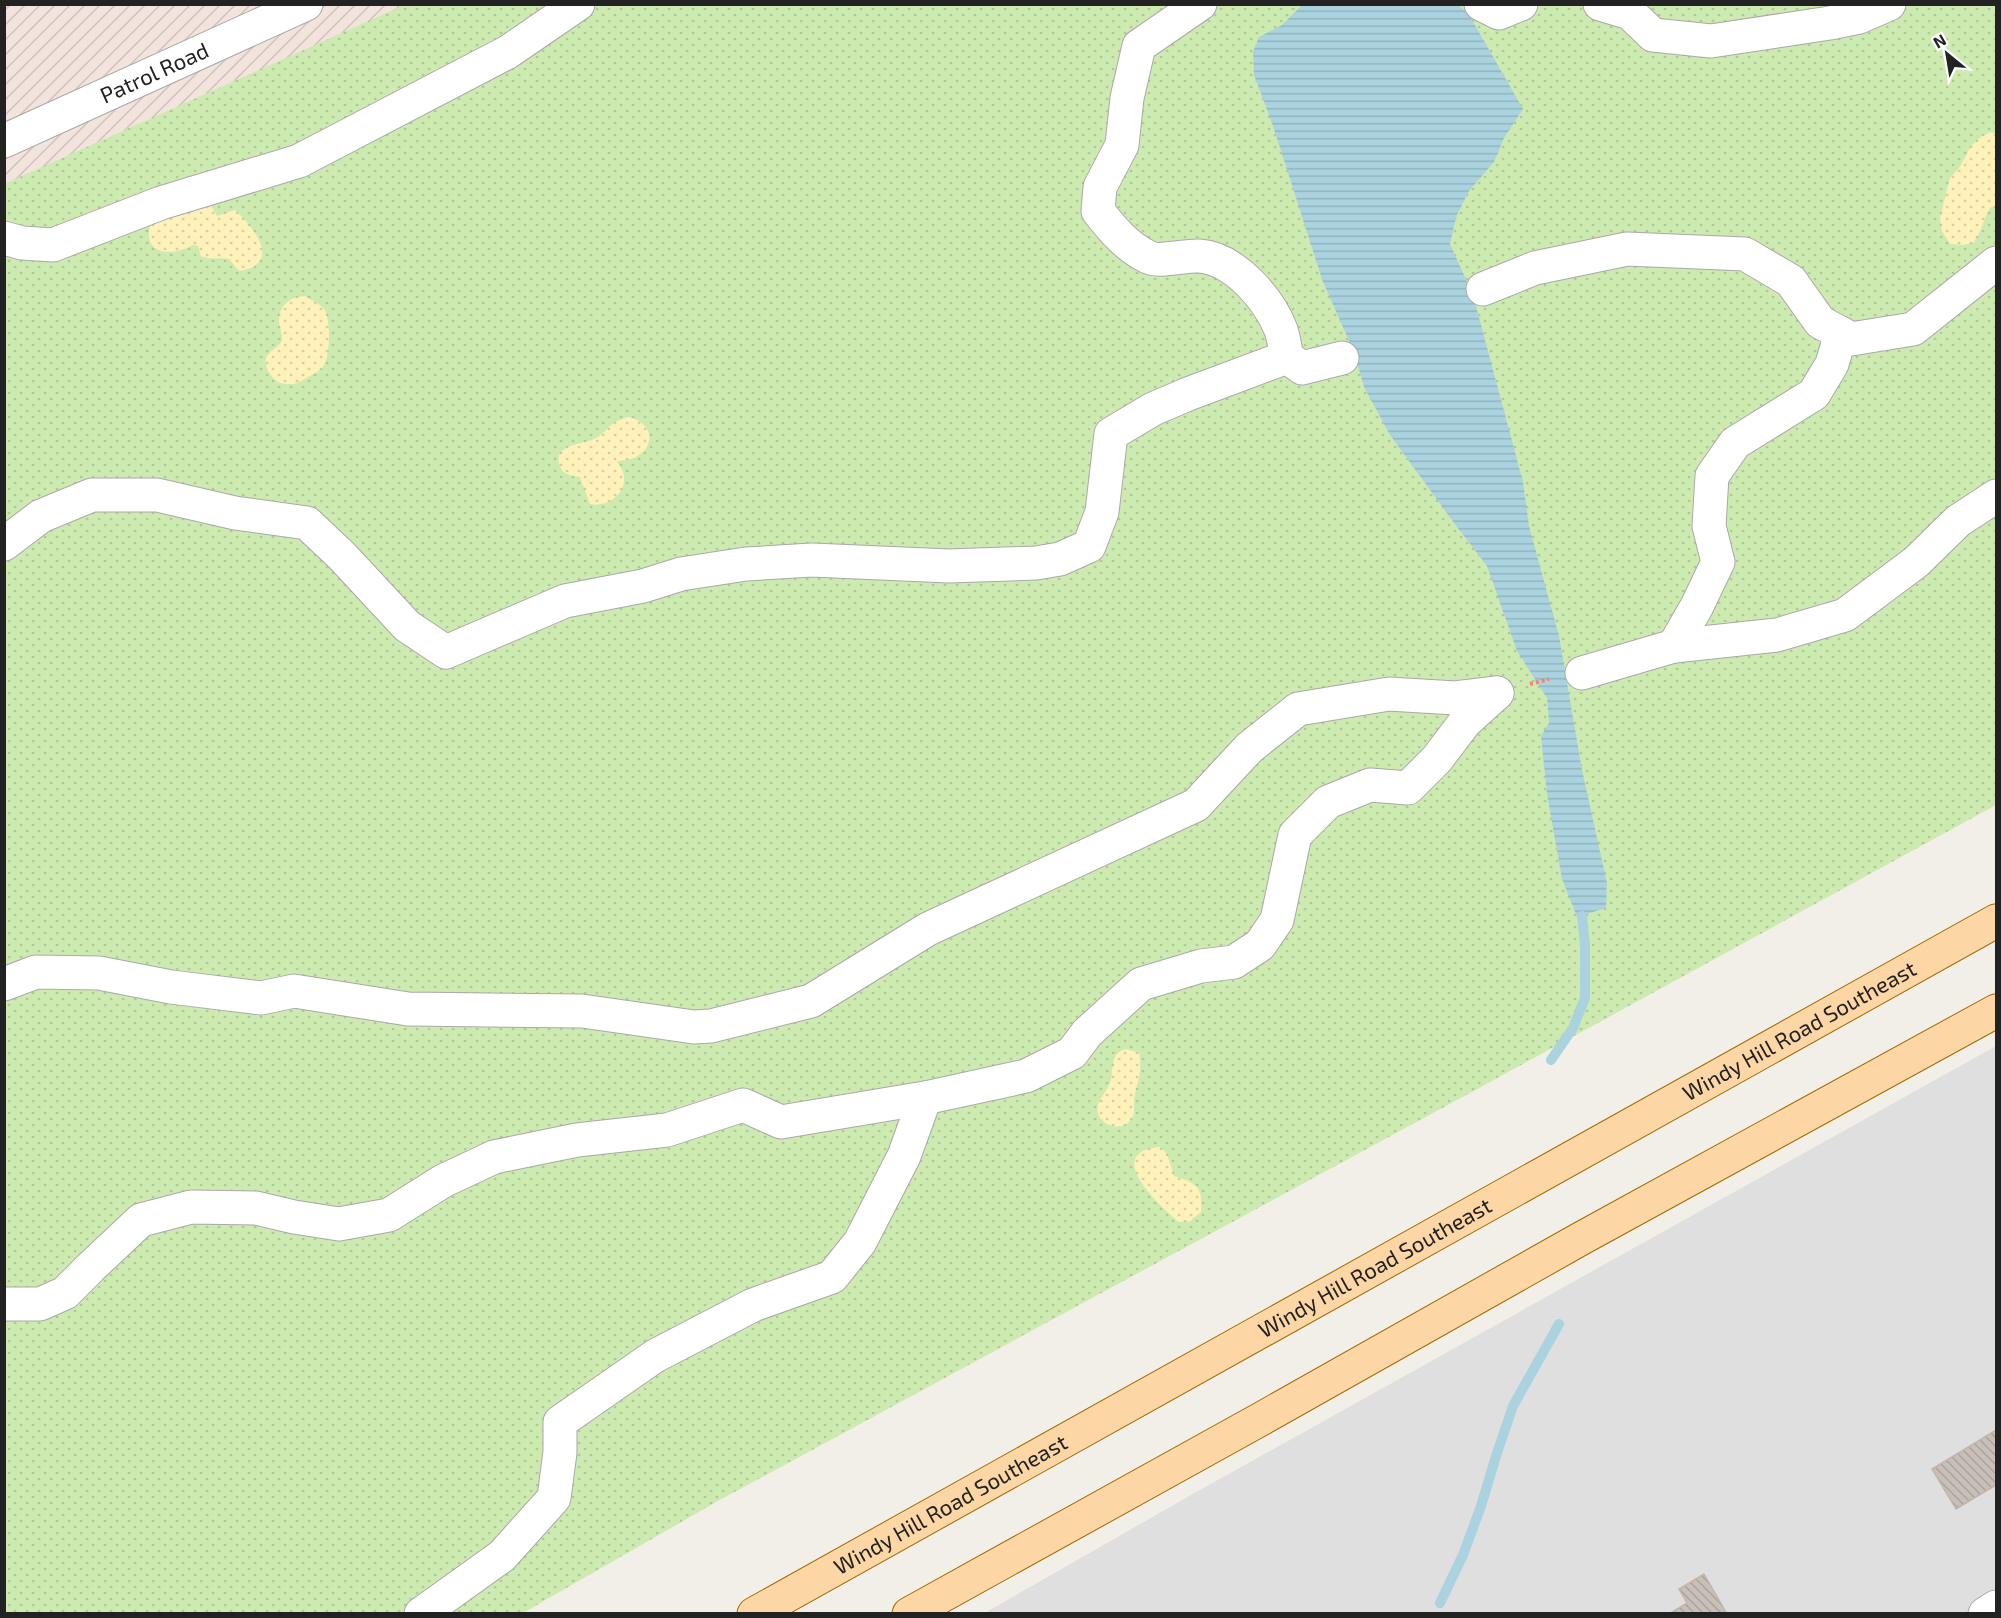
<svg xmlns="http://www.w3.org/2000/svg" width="2001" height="1618" viewBox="0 0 2001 1618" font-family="'Exo 2',sans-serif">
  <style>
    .residential { fill: #e0dfdf }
    .military { fill: url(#military-furrows) }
    .grass { fill: url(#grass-dots) }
    .sand { fill: url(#sand-dots) }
    .water { fill: url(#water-rules) }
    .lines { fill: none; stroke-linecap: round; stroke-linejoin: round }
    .stream { stroke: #aad3df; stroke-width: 10 }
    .building { fill: url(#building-back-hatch); stroke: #c4b6ab; stroke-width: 1.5 }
    .minor-casing { stroke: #a9a9a9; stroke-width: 35 }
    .major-casing { stroke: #a06b00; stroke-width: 35 }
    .path { stroke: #fa8072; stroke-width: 4; stroke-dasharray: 3 3; stroke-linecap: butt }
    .minor { stroke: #fff; stroke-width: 33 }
    .major { stroke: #fcd6a4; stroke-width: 33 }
    .labels { text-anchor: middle; stroke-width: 4.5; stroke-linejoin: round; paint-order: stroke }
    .street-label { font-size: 22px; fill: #222; stroke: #fff }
  </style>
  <defs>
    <pattern id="military-furrows" width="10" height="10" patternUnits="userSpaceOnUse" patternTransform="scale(1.5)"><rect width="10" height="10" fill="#f3e3dd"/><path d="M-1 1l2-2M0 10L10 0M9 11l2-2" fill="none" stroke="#d0c2bd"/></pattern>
    <pattern id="grass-dots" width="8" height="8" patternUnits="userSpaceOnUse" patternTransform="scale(1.5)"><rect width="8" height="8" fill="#cdebb0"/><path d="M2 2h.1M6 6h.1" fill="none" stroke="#b0c997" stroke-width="1.8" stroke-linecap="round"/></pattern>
    <pattern id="sand-dots" width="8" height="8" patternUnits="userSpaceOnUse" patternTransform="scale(1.5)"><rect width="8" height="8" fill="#fff1ba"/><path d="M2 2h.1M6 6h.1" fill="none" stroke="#dacea0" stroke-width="1.8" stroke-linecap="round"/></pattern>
    <pattern id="water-rules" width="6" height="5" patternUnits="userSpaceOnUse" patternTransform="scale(1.5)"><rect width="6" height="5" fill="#aad3df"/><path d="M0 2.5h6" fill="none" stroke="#92b5bf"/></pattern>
    <pattern id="building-back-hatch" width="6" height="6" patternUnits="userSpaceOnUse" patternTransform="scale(1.5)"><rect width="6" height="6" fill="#c7bfb8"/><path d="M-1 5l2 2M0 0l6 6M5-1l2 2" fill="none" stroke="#aba49e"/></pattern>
  </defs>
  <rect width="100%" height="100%" fill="#f2efe9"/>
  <path class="residential" d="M1996,1046V1613L983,1614L1191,1495Z"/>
  <path class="military" d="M5,4L411,5L5,189Z"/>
  <path class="grass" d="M404,5H1996V805L1481,1087L718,1501L523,1613H5L4,184Z"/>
  <g class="sand">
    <path d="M1991,132L1996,134V206L1991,207C1983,218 1982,232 1973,243L1962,245L1950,244L1942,231L1940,218L1950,178L1960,167L1971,146L1982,136Z"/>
    <path d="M209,203L217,216L235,210C254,228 283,263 240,271C235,268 234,264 230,260C226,256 212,261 201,256L198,246L193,245C168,259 138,252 153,219Z"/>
    <path d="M305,296C311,300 320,304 324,309C331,319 331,359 322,368C320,371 298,383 294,384C291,384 283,384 280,383C276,381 273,378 270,374C256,352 280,350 282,340C283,334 279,327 279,321C279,305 290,297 305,296Z"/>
    <path d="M628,417C651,421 658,445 636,457C629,461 623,459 617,462C636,483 614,509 590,504L580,477C572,476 563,475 560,466C551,443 586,445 596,438C611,429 607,423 628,417Z"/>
    <path d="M1126,1049L1139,1053C1143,1071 1137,1083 1134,1099C1134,1105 1135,1113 1132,1118C1123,1135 1093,1124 1098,1105C1101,1096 1109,1089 1111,1079C1114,1067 1110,1053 1126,1049Z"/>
    <path d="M1160,1147L1167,1154L1174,1176C1197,1183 1203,1187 1201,1212L1190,1221L1179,1222C1160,1206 1101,1152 1160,1147Z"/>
  </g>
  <path class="water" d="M1302,5H1458L1468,13L1523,109L1504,138L1494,162L1469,191L1456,217L1450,244L1473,295L1523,482L1529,526L1559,636L1582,770L1607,883L1606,908L1577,917L1562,879L1547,794L1541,736L1549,723L1547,698L1517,651L1487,566L1454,523L1390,435L1364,387L1354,352L1323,282L1273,126L1254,75L1253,52L1259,37L1282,25Z"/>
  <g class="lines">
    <g class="stream">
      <path d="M1551,1060L1573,1028L1585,998V945L1582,916"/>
      <path d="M1440,1603L1463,1555L1481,1506L1496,1456L1513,1406L1559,1324"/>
    </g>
  </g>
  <g class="building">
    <path d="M1996,1430V1485L1956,1509L1932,1469Z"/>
    <path d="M1704,1574L1727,1614H1669L1687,1603L1679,1589Z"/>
  </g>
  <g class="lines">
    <g class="minor-casing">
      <g id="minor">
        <path d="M1200,4L1139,46L1127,98L1122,145L1100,187L1098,211C1112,229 1127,247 1148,257C1159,263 1186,255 1199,256C1234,258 1269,299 1281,330C1284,339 1285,349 1287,357L1302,368L1342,358"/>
        <path d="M1481,4L1499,13L1521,4"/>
        <path d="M1600,4L1630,13L1653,35L1711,41L1830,23L1859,17L1889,4"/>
        <path id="s1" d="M4,141L306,4"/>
        <path d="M4,238L22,243L53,245L161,203L299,161L508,52L578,4"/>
        <path d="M1483,289L1535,268L1627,249L1745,254L1791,281L1820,322L1851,339L1913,329L1996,263"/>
        <path d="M4,544L41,516L92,495H157L235,513L307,523L342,556L407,626L446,652L565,601L643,586L681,574L746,564L812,560L949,566L1036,563L1060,559L1089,546L1102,512L1111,434L1153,409L1188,394L1287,357"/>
        <path d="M1674,646L1697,606L1718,562L1709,526L1712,476L1735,443L1814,394L1832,364L1841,333"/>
        <path d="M1582,673L1674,646L1777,635L1845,615L1916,562L1958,521L1996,496"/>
        <path d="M4,984L36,972L99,973L171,987L261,998L294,991L408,1009L582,1011L694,1027L711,1026L811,1001L928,929L1196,805L1249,748L1298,709L1389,694L1455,698L1497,693"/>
        <path d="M4,1304H40L65,1293L91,1267L141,1220L191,1207L256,1208L294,1217L339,1224L389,1215L443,1181L494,1157L577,1140L667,1130L743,1105L781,1122L925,1098"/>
        <path d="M421,1614L502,1556L554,1498L560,1452V1422L655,1356L753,1305L832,1277L860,1242L904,1156L925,1098L1026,1076L1072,1053L1087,1033L1141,984L1201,966L1234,962L1260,945L1277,920L1295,835L1328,802L1370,785L1408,788L1437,759L1465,722L1497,693"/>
        <path d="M1985,1614L1996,1607"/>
      </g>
    </g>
    <g class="major-casing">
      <g id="major">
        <path id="s2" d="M754,1614L1996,921"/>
        <path d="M909,1614L1261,1419L1582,1238L1996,1011"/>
      </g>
    </g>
    <path class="path" d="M1530,684L1549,679"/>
    <use href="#minor" class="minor"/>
    <use href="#major" class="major"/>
  </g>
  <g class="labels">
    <g class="street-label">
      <text dy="8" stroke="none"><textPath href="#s1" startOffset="165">Patrol Road</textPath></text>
      <text dy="8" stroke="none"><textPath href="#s2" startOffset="1197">Windy Hill Road Southeast</textPath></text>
      <text dy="8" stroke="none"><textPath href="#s2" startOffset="711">Windy Hill Road Southeast</textPath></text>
      <text dy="8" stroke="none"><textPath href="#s2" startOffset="225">Windy Hill Road Southeast</textPath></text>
    </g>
  </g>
  <rect width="2001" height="1618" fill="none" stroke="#222222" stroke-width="12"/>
  <g transform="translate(1947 54) rotate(330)" stroke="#ffffff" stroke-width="4.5" paint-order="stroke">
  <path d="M0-4.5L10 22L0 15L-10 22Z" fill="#222222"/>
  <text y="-9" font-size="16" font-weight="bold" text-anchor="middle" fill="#222222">N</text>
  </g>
</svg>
